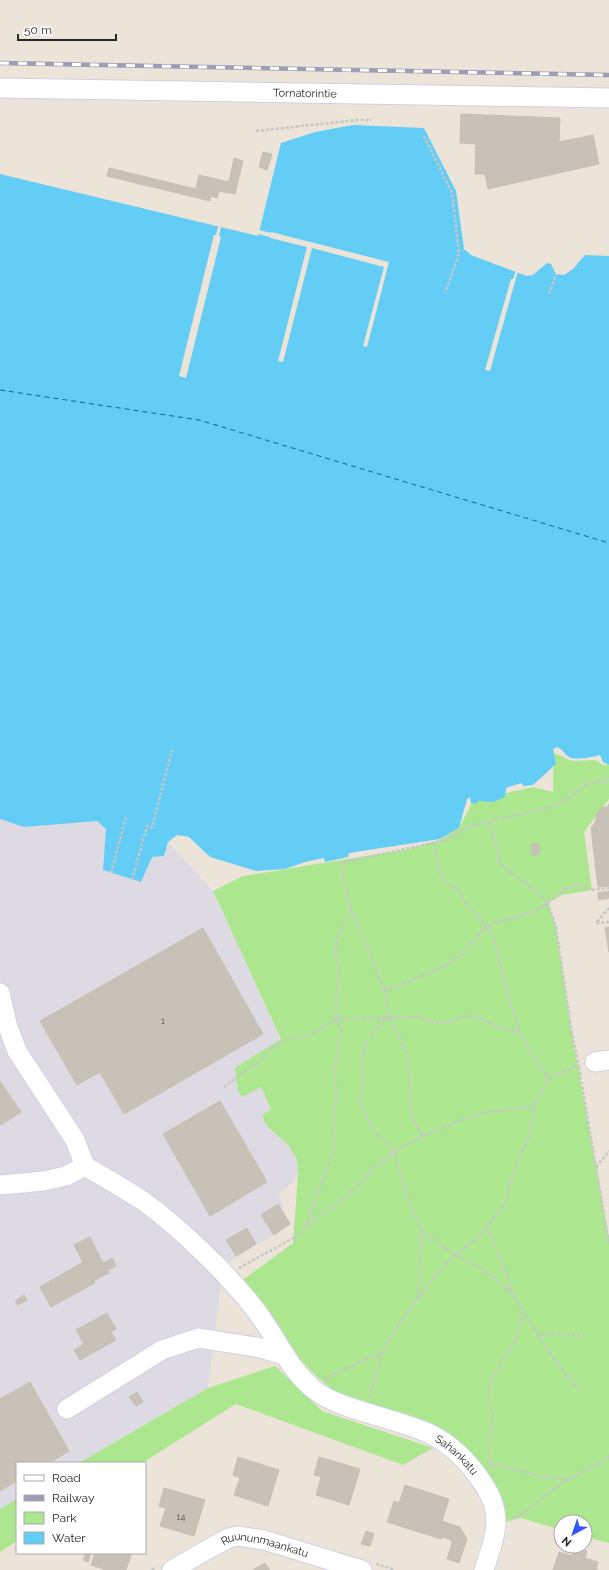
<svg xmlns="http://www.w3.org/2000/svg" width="609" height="1570" viewBox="0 0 609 1570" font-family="Raleway,sans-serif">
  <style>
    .industrial { fill: #dddae3 }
    .green { fill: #ace790 }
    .water { fill: #63cdf6 }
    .pier { fill: #ece4d8 }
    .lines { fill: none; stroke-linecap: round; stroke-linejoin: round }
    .ferry { stroke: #0568a0; stroke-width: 1; stroke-dasharray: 5 4; stroke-linecap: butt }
    .building { fill: #c7c1b8; stroke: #c7c0b2 }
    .minor-casing { stroke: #ced1e3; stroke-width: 21 }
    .path { stroke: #c7c7c7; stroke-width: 2.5; stroke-dasharray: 3 2; stroke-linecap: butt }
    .minor { stroke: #fff; stroke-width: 19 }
    .rail-casing { stroke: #9b9eb4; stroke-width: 4.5 }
    .rail { stroke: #fff; stroke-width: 3; stroke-dasharray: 9; stroke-linecap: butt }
    .labels { text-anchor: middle; stroke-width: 3; stroke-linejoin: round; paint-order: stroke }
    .number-label { font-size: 9px; fill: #504e4c }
    .street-label { font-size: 11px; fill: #282828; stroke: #fff }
  </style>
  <rect width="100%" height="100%" fill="#ece4d8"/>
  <path class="industrial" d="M0,819L24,827L97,821L106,829L152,857L164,856L168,842L213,891L281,1040L241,1097L261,1087L282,1138L289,1146L297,1160L298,1174L293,1182L278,1195L284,1207L282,1209L291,1224L223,1266L208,1388L79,1463H17V1499L0,1509Z"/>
  <g class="green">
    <path d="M554,753L572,761L595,760L603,765H609V799L584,832L592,890L562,895L548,903L556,927L571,1028L609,1238V1543L585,1537V1522H561V1530L521,1518L505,1522V1514L503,1505L468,1452L449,1433L434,1425L335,1391L317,1377L296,1355L240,1282L293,1243L298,1174L297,1160L289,1146L267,1126L262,1115L271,1109L261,1087L242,1097L238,1091L235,1068L281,1039L213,891L243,876L409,849L440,840L459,828L473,801L533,787L553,792Z"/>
    <path d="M275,1366L322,1411L433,1448L403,1465L236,1404L142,1463H79L208,1388Z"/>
    <path d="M17,1499V1541L0,1552V1509Z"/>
  </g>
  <path class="water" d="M353,125L424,128L456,191L464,249L471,255L527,276L533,275L547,263L551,264L556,274L564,275L573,269L585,255L609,256V765L603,762L600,755C594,757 574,761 569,757C564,754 563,749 557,747L553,749L556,764L533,785L524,786L521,783L506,788L505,797L493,802L478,801L477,804L471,803L470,797L467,799L459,828L440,839L349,853L348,857L325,862L324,858L305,862L285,869L256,871L210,857L189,837L177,835L168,842L164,856L152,857L141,882L103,870L106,829L97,821L24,827L0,819V174L258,236L281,143L315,132Z"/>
  <g class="pier">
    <path d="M218,226L221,227L219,236L221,237L186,378L179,376L214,235H216Z"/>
    <path d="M259,230L271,233V232L389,262L367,347L363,346L384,267L312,248L283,362L278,361L307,247L270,238V237L258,234Z"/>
    <path d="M516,270L518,271L490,371L485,370L511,279H513Z"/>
  </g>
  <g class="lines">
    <path class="ferry" d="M0,390L199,420L609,543"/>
  </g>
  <g class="building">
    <path d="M461,114L560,118L559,142L593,135L599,164L488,189L485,174H475L476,144L460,143Z"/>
    <path d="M263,152L272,154L267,170L259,167Z"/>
    <path d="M234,158L243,161L235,194L219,191L217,198L211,196L210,201L107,176L109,168L196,189L199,175L229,182Z"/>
    <path d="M609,804V886L598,887L591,828L596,821V815L601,808L607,807Z"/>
    <path d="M538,843L540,854L532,855L531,844Z"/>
    <path d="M609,891V898L599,900L598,893Z"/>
    <path d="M609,927V952L605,928Z"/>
    <path d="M203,928L263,1034L124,1114L63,1008Z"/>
    <path d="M63,1008L100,1072L77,1085L40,1021Z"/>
    <path d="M0,1081L21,1112L1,1125L0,1122Z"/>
    <path d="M220,1101L267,1182L210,1216L163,1134Z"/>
    <path d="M278,1204L290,1224L274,1235L261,1215Z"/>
    <path d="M247,1228L256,1244L236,1256L226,1240Z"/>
    <path d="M90,1237L103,1263L112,1258L116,1266L108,1270L109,1273L93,1281L74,1245Z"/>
    <path d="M83,1262L95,1283L51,1307L40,1287Z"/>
    <path d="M24,1295L27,1300L18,1305L15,1301Z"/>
    <path d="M107,1313L116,1329L111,1332L116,1340L80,1360L74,1350L84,1344L76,1330Z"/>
    <path d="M30,1382L69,1451L49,1463H17V1481L0,1491V1399Z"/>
    <path d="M137,1392L143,1402L136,1406L129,1397Z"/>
    <path d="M238,1457L279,1470L268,1506L234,1495L240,1478L233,1475Z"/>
    <path d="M319,1457L360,1469L349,1505L316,1495L321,1477L314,1475Z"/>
    <path d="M405,1485L449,1499L442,1521L460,1527L467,1539L459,1563L447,1559L452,1543L451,1540L442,1537L441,1539L387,1522L394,1501L399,1503Z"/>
    <path d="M164,1488L205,1500L194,1536L160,1526L166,1508L159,1506Z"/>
    <path d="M366,1531L374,1534L370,1546L361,1544Z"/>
    <path d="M574,1548L587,1551L585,1558L598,1562L596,1569L598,1570H553L559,1552L572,1556Z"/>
    <path d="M86,1553H91L88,1562L83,1560Z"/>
    <path d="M95,1553H132L126,1570H106L91,1565Z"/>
    <path d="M265,1563L270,1570H253Z"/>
  </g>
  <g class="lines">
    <g class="minor-casing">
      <g id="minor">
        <path id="s1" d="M0,88L609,98"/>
        <path d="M0,993L7,1024L17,1051L75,1140L85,1166"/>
        <path d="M595,1062L609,1060"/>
        <path id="s2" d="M0,1185L44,1181L66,1176L85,1166C105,1178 127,1190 146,1203C182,1230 226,1272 254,1308C276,1335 288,1370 316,1391C331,1402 348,1407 364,1412C384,1418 406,1424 426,1432C450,1443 470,1463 484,1485C505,1516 494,1539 484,1570"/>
        <path d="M67,1409L162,1350L198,1338L256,1347L285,1355"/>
        <path id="s3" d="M172,1570L212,1547L229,1538L238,1536L264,1540L362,1570"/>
      </g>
    </g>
    <g class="path">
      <path d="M256,131L357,120H372"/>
      <path d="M424,136L452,193L459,254L445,293"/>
      <path d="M549,294L556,274"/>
      <path d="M604,781L609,782"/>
      <path d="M489,822L495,841L499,862L508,871L526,883L548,903L556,927L571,1028L578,1062"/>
      <path d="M434,843L440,876L445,882L456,888L464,900L493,935L507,992L520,1033L531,1054L549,1078"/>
      <path d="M111,873L126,817"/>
      <path d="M132,880L147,826L152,828L172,750"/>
      <path d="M609,908L596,923L609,922"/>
      <path d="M384,989L397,987L442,967L461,956L486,926L532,912L548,903L565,889L572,886H580L592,890L609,888"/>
      <path d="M388,1017L375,1030L365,1044L362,1064L363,1086L359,1102L372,1128L379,1137L389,1144L394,1152L408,1199L421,1230L419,1259L421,1279L416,1299"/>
      <path d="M579,1067L609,1244"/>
      <path d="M224,1087L263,1058L273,1047L291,1037L308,1036L336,1019L420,1017L434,1023L450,1022L465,1016L479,1018L496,1026L520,1033"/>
      <path d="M422,1136L411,1113L409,1072L407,1053L389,1017L384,989L351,908L343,878L341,863L445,840L470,826L542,809L559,804L590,783L609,779"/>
      <path d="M596,1167L609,1151"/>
      <path d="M306,1226L334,1149L333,1115L337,1096L334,1072L341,1032L336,1019L337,991L339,968L335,952L337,937L346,922L351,908"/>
      <path d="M487,1227L513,1293"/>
      <path d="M422,1231L455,1255L487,1272L513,1295L551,1355L581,1393"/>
      <path d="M239,1268L297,1236L306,1227L347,1196L371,1171L394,1152L422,1136L459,1121L484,1113L534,1106"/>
      <path d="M537,1333L586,1335"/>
      <path d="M326,1380C334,1372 344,1370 354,1365C363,1361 371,1356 381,1354"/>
      <path d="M370,1397L381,1354L395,1330L416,1301L444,1266L455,1255L478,1237L494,1218L505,1202L516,1164L530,1134L534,1106L549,1078L580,1065"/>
      <path d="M489,1465L502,1466L541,1476L569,1479L605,1460L609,1456"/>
      <path d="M490,1465L489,1437L492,1432L493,1416L489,1399L490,1381L515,1341L523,1313"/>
      <path d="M512,1517H518L568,1479"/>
      <path d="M376,1564L395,1570"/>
      <path d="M152,1570L156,1567"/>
    </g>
    <use href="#minor" class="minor"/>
    <g class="rail-casing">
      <path id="rail" d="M0,63L609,75"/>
    </g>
    <use href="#rail" class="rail"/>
  </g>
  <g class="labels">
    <g class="number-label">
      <text x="163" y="1024">1</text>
      <text x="181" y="1520">14</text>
    </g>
    <g class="street-label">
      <text dy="4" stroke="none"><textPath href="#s1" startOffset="305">Tornatorintie</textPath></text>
      <text dy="4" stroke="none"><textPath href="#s2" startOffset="571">Sahankatu</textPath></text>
      <text dy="4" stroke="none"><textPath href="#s3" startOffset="102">Ruununmaankatu</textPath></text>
    </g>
  </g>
  <rect x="16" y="1462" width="130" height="92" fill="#ffffff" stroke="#a9a9a9"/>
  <rect x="24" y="1475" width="20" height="6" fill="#ffffff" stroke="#a9a9a9"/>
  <text x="52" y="1482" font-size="12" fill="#282828">Road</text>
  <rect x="24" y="1495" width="20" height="6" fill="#9b9eb4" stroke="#a9a9a9"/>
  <text x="52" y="1502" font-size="12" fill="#282828">Railway</text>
  <rect x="24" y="1512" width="20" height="12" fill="#ace790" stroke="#a9a9a9"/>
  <text x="52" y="1522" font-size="12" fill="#282828">Park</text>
  <rect x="24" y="1532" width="20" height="12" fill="#63cdf6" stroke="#a9a9a9"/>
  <text x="52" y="1542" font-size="12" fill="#282828">Water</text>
  <g transform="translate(573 1534) rotate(220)"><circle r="19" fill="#ffffff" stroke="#a9a9a9"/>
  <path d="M0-3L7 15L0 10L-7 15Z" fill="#3255ff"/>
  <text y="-6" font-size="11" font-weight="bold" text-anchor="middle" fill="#282828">N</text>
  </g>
  <path d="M18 34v6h98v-6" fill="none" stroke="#282828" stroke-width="2"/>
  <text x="24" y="34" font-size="12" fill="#282828" stroke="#ffffff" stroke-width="3" paint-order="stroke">50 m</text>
</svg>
